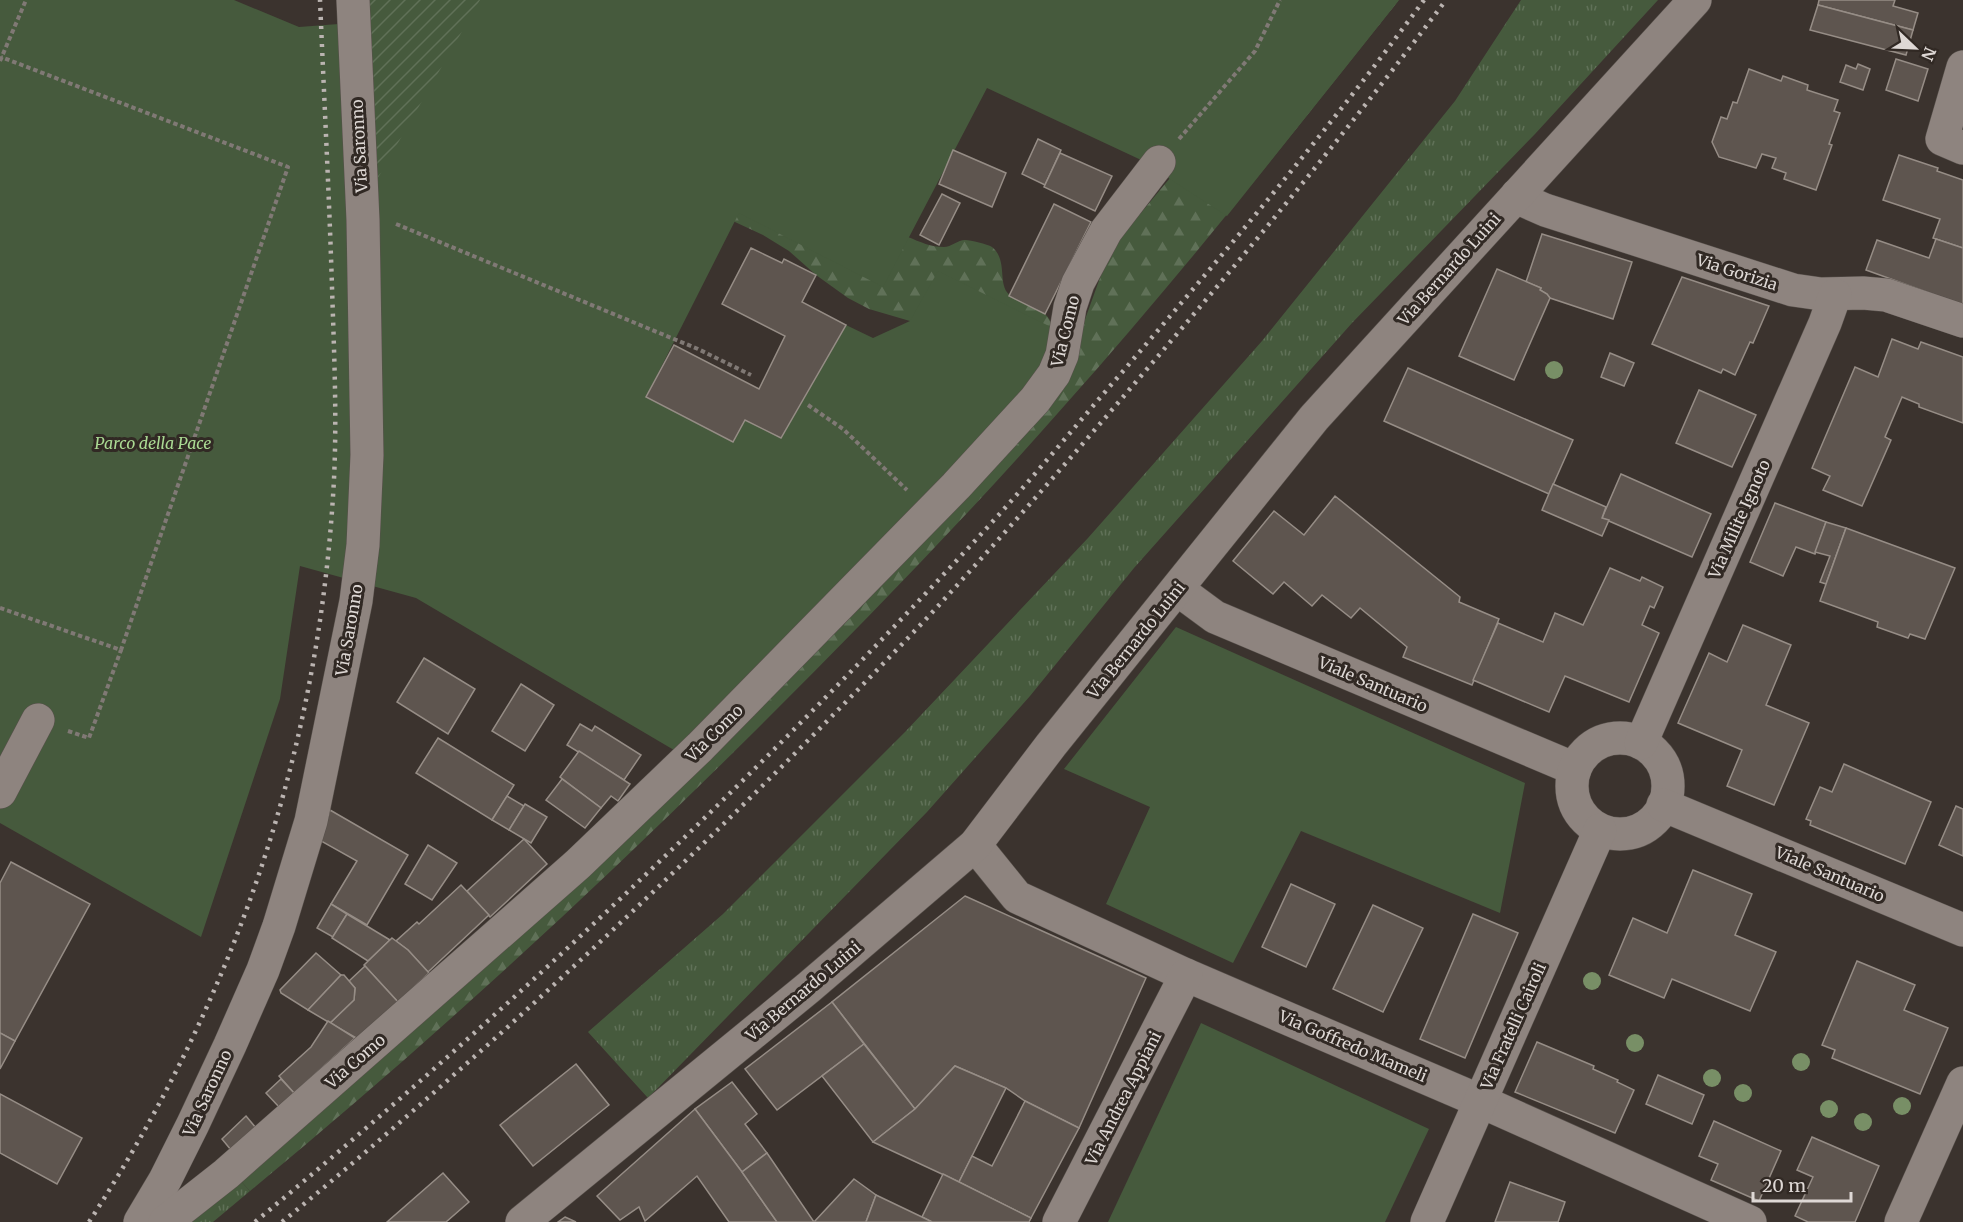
<svg xmlns="http://www.w3.org/2000/svg" width="1963" height="1222" viewBox="0 0 1963 1222" font-family="Merriweather,serif">
  <style>
    .grass { fill: url(#grass-tufts) }
    .forest { fill: url(#forest-firs) }
    .park { fill: #465a3d }
    .garden { fill: url(#garden-furrows) }
    .building { fill: #5e554f; stroke: #968d86; stroke-width: 1.5 }
    .lines { fill: none; stroke-linecap: round; stroke-linejoin: round }
    .minor-casing { stroke: #57504b; stroke-width: 34 }
    .path { stroke: #807975; stroke-width: 4; stroke-dasharray: 4.5 3; stroke-linecap: butt }
    .minor { stroke: #8e847f; stroke-width: 33 }
    .rail { stroke: #bbb4b1; stroke-width: 4.5; stroke-dasharray: 3 6; stroke-linecap: butt }
    .tree { fill: #788f66 }
    .labels { text-anchor: middle; stroke-width: 6; stroke-linejoin: round; paint-order: stroke }
    .street-label { font-size: 16px; fill: #ded8d5; stroke: #312924 }
    .park-label { font-size: 16px; font-style: italic; fill: #aada93; stroke: #312924 }
  </style>
  <defs>
    <pattern id="grass-tufts" width="24" height="20" patternUnits="userSpaceOnUse" patternTransform="scale(1.5)"><rect width="24" height="20" fill="#465a3d"/><path d="M3 7l-1-3M5 7V3M7 7l1-3M15 17l-1-3M17 17v-4M19 17l1-3" fill="none" stroke="#607158"/></pattern>
    <pattern id="forest-firs" width="22" height="20" patternUnits="userSpaceOnUse" patternTransform="scale(1.5)"><rect width="22" height="20" fill="#465a3d"/><path d="M5 1l3.5 6h-7zM16 11l3.5 6h-7z" fill="#607158"/></pattern>
    <pattern id="garden-furrows" width="10" height="10" patternUnits="userSpaceOnUse" patternTransform="scale(1.5)"><rect width="10" height="10" fill="#465a3d"/><path d="M-1 1l2-2M0 10L10 0M9 11l2-2" fill="none" stroke="#607158"/></pattern>
  </defs>
  <rect width="100%" height="100%" fill="#3b332e"/>
  <g class="grass">
    <path d="M1521,0H1658L1535,134L1352,323L1134,568L1030,696L927,812L648,1098L588,1032L723,914L905,732L1088,538L1262,341L1455,101Z"/>
    <path d="M238,1178L250,1191L213,1222H190Z"/>
  </g>
  <g class="forest">
    <path d="M1399,0C1290,137 1182,274 1065,405C966,518 861,625 755,731C593,892 426,1046 250,1191L238,1178L458,988L1083,325L1110,250L1245,88Z"/>
    <path d="M642,187L908,237C920,242 931,247 944,247C951,247 958,240 965,240C971,240 987,244 992,247C1009,261 996,286 1011,296C1027,307 1048,307 1053,328L910,321L869,309L848,298L816,275L789,251L763,235L735,222Z"/>
  </g>
  <g class="park">
    <path d="M0,0H234L299,27L365,22V0H1399L1227,216L1139,159L987,88L883,287L739,213L646,397L733,442L745,420L790,423L846,325L873,338L910,321L938,271L1053,328L1049,365L679,753L416,598L300,566L280,699L201,937L0,823Z"/>
    <path d="M1176,627L1525,783L1500,913L1301,831L1233,963L1106,904L1150,807L1064,769Z"/>
    <path d="M1201,1023L1429,1129L1385,1222H1108Z"/>
  </g>
  <path class="garden" d="M365,0H480L375,183Z"/>
  <g class="building">
    <path d="M1819,0H1895L1893,6L1918,13L1913,30L1818,5Z"/>
    <path d="M1818,5L1913,30L1906,55L1810,30Z"/>
    <path d="M1896,59L1928,69L1918,101L1886,90Z"/>
    <path d="M1858,64L1870,69L1863,90L1840,82L1846,65L1856,69Z"/>
    <path d="M1749,69L1781,81L1783,76L1808,85L1807,90L1838,100L1834,111L1840,113L1829,144L1832,145L1816,190L1784,179L1786,173L1772,168L1776,158L1762,154L1756,168L1719,157L1712,142L1721,117L1727,119L1733,102L1737,103Z"/>
    <path d="M1038,139L1061,150L1045,185L1022,174Z"/>
    <path d="M953,150L1006,173L992,207L939,184Z"/>
    <path d="M1060,153L1112,176L1095,211L1044,187Z"/>
    <path d="M1899,155L1938,168L1937,171L1963,180V248L1933,238L1940,219L1883,200Z"/>
    <path d="M942,194L960,203L939,245L920,235Z"/>
    <path d="M1054,204L1091,222L1045,314L1009,296Z"/>
    <path d="M1542,234L1632,262L1613,319L1550,298L1547,294L1540,290L1541,288L1526,282Z"/>
    <path d="M1936,239L1963,248V305L1866,270L1877,240L1929,258Z"/>
    <path d="M751,248L782,263L784,259L816,275L802,302L846,325L781,438L745,420L733,442L646,397L674,345L759,389L785,336L722,304Z"/>
    <path d="M1497,269L1541,288L1540,290L1547,294L1550,298L1514,380L1459,356Z"/>
    <path d="M1682,277L1769,306L1753,343L1750,342L1735,375L1723,369L1721,373L1652,344Z"/>
    <path d="M1892,339L1918,349L1921,342L1963,357V423L1919,407V404L1902,397L1885,437L1891,440L1862,506L1823,490L1830,476L1812,468L1855,367L1878,377Z"/>
    <path d="M1610,353L1634,363L1624,386L1601,377Z"/>
    <path d="M1408,368L1573,440L1549,494L1384,421Z"/>
    <path d="M1699,390L1756,415L1732,467L1676,443Z"/>
    <path d="M1621,474L1711,514L1692,557L1602,518Z"/>
    <path d="M1553,484L1606,507L1602,518L1609,520L1602,536L1542,510Z"/>
    <path d="M1335,496L1460,597L1459,602L1499,619L1472,685L1403,657L1407,647L1360,608L1351,618L1322,595L1312,606L1284,582L1273,594L1233,561L1274,511L1304,535Z"/>
    <path d="M1775,503L1826,522L1815,554L1796,547L1783,576L1750,562Z"/>
    <path d="M1826,522L1846,528L1826,584L1820,582L1830,556L1815,552Z"/>
    <path d="M1846,528L1955,568L1925,639L1910,634L1908,638L1877,627L1878,622L1820,601Z"/>
    <path d="M1610,568L1640,581L1642,577L1663,587L1654,608L1650,606L1642,625L1659,633L1629,702L1565,676L1549,712L1473,680L1498,623L1543,642L1555,613L1583,625Z"/>
    <path d="M1743,625L1791,645L1766,705L1809,723L1774,805L1727,786L1742,750L1678,723L1709,653L1727,662Z"/>
    <path d="M424,658L475,689L448,734L397,702Z"/>
    <path d="M521,684L554,705L525,751L492,731Z"/>
    <path d="M580,724L592,731L595,726L641,755L624,780L567,745Z"/>
    <path d="M438,738L514,785L492,820L416,773Z"/>
    <path d="M579,751L630,784L618,801L611,796L601,808L560,777Z"/>
    <path d="M1844,764L1931,802L1905,864L1810,825L1811,821L1806,819L1820,787L1832,792Z"/>
    <path d="M562,779L601,808L585,828L546,800Z"/>
    <path d="M507,796L524,806L509,830L492,820Z"/>
    <path d="M525,804L547,817L531,843L509,830Z"/>
    <path d="M1956,806L1963,809V856L1939,845Z"/>
    <path d="M330,810L408,855L367,925L331,904L357,861L321,841Z"/>
    <path d="M524,839L547,864L490,917L467,891Z"/>
    <path d="M428,845L457,863L432,900L405,884Z"/>
    <path d="M11,862L90,904L15,1041L0,1033V883Z"/>
    <path d="M1693,870L1752,894L1735,935L1776,952L1750,1011L1672,979L1664,998L1609,975L1633,918L1667,933Z"/>
    <path d="M1291,884L1335,904L1306,967L1262,947Z"/>
    <path d="M461,885L489,915L428,972L408,950L396,941L417,922L419,924Z"/>
    <path d="M965,896L1146,978L1079,1128L1025,1101L1006,1088L955,1066L915,1109L832,1002Z"/>
    <path d="M331,904L347,914L333,937L317,928Z"/>
    <path d="M1373,905L1423,928L1383,1012L1333,989Z"/>
    <path d="M347,914L390,940L368,961L332,938Z"/>
    <path d="M1473,914L1518,933L1465,1058L1420,1039Z"/>
    <path d="M392,938L408,950L429,973L398,1002L364,965Z"/>
    <path d="M316,953L341,975L308,1010L281,993L280,990Z"/>
    <path d="M1857,961L1915,985L1904,1010L1948,1028L1920,1094L1832,1058L1835,1050L1822,1045Z"/>
    <path d="M365,966L398,1002L358,1039L330,1023L354,1000L355,988L349,981Z"/>
    <path d="M341,975H344L355,988L354,1000L330,1023L308,1010Z"/>
    <path d="M832,1002L864,1044L777,1110L745,1069Z"/>
    <path d="M328,1021L355,1038L294,1093L279,1076L311,1047Z"/>
    <path d="M0,1033L15,1041L0,1069Z"/>
    <path d="M1537,1042L1594,1066L1593,1069L1618,1080L1617,1082L1634,1090L1615,1133L1515,1092Z"/>
    <path d="M864,1044L915,1109L873,1142L822,1076Z"/>
    <path d="M576,1064L609,1105L533,1166L500,1125Z"/>
    <path d="M955,1066L1006,1088L959,1182L873,1142L915,1109Z"/>
    <path d="M1658,1075L1704,1095L1692,1124L1646,1104Z"/>
    <path d="M281,1079L294,1093L279,1107L266,1093Z"/>
    <path d="M732,1082L757,1114L745,1124L767,1153L742,1172L695,1109Z"/>
    <path d="M0,1094L82,1138L57,1184L0,1153Z"/>
    <path d="M1025,1101L1079,1128L1031,1218L959,1182L972,1156L992,1166Z"/>
    <path d="M695,1109L742,1172L777,1222H729L697,1176L645,1221L639,1207L620,1220L597,1196Z"/>
    <path d="M246,1116L256,1128L231,1150L222,1139Z"/>
    <path d="M1714,1121L1781,1151L1759,1201L1711,1180L1718,1164L1699,1156Z"/>
    <path d="M1812,1137L1879,1166L1855,1222H1808L1795,1216L1813,1177L1797,1170Z"/>
    <path d="M767,1153L814,1222H777L742,1172Z"/>
    <path d="M443,1173L469,1202L446,1222H387Z"/>
    <path d="M943,1174L1031,1218L1029,1222H932L922,1217Z"/>
    <path d="M854,1179L876,1195L866,1222H814Z"/>
    <path d="M1510,1182L1565,1202L1558,1222H1495Z"/>
    <path d="M876,1195L922,1217L932,1222H866Z"/>
    <path d="M565,1217L576,1222H558Z"/>
  </g>
  <g class="lines">
    <g class="minor-casing">
      <g id="minor">
        <path d="M1963,67L1942,139L1963,148"/>
        <path d="M1517,195L1527,202L1545,210L1793,290L1821,294L1863,293L1886,295L1963,321"/>
        <path d="M1177,589L1215,617L1575,769"/>
        <circle cx="1620" cy="786" r="48"/>
        <path d="M1641,743L1825,323L1835,295"/>
        <path d="M0,792L38,720"/>
        <path d="M1663,805L1963,930"/>
        <path d="M975,845L1017,897L1186,975L1480,1101L1750,1222"/>
        <path d="M140,1222L165,1180L193,1124L230,1045L263,970L279,926L311,821L356,601L363,545L367,455L363,220L353,0"/>
        <path d="M165,1222L226,1174L578,864L700,747L956,486L1035,400L1054,374L1062,355L1070,307L1078,283L1106,231L1159,162"/>
        <path d="M522,1222L808,988L975,845L1051,745L1314,418L1695,0"/>
        <path d="M1059,1222L1186,975"/>
        <path d="M1427,1222L1600,830"/>
        <path d="M1901,1222L1963,1083"/>
      </g>
    </g>
    <g class="path">
      <path d="M0,61L26,0"/>
      <path d="M1179,139L1255,51L1280,0"/>
      <path d="M396,224L698,349L751,375"/>
      <path d="M808,405L843,429L907,490"/>
      <path d="M0,608L121,650L288,167L1,57"/>
      <path d="M68,731L89,738L121,650"/>
    </g>
    <use href="#minor" class="minor"/>
    <g class="rail">
      <path d="M89,1222C236,996 320,749 334,479C337,415 334,351 332,287C329,191 324,96 320,0"/>
      <path d="M255,1222C513,1008 757,777 984,531C1032,479 1077,424 1124,370C1227,250 1330,128 1424,0"/>
      <path d="M282,1222C357,1161 429,1097 501,1033C648,900 790,762 927,618C1000,539 1071,458 1141,376C1246,254 1349,129 1446,0"/>
    </g>
  </g>
  <g class="tree">
    <circle cx="1554" cy="370" r="9"/>
    <circle cx="1592" cy="981" r="9"/>
    <circle cx="1635" cy="1043" r="9"/>
    <circle cx="1801" cy="1062" r="9"/>
    <circle cx="1712" cy="1078" r="9"/>
    <circle cx="1743" cy="1093" r="9"/>
    <circle cx="1902" cy="1106" r="9"/>
    <circle cx="1829" cy="1109" r="9"/>
    <circle cx="1863" cy="1122" r="9"/>
  </g>
  <g class="labels">
    <g class="street-label">
      <text transform="translate(359 146) rotate(-93)" y="6">Via Saronno</text>
      <text transform="translate(1449 269) rotate(-48)" y="6">Via Bernardo Luini</text>
      <text transform="translate(1737 272) rotate(18)" y="6">Via Gorizia</text>
      <text transform="translate(1065 331) rotate(-76)" y="6">Via Como</text>
      <text transform="translate(1739 519) rotate(-66)" y="6">Via Milite Ignoto</text>
      <text transform="translate(349 630) rotate(-80)" y="6">Via Saronno</text>
      <text transform="translate(1136 640) rotate(-51)" y="6">Via Bernardo Luini</text>
      <text transform="translate(1373 684) rotate(23)" y="6">Viale Santuario</text>
      <text transform="translate(714 733) rotate(-45)" y="6">Via Como</text>
      <text transform="translate(1830 874) rotate(23)" y="6">Viale Santuario</text>
      <text transform="translate(803 991) rotate(-40)" y="6">Via Bernardo Luini</text>
      <text transform="translate(1513 1026) rotate(-66)" y="6">Via Fratelli Cairoli</text>
      <text transform="translate(1353 1046) rotate(23)" y="6">Via Goffredo Mameli</text>
      <text transform="translate(355 1061) rotate(-41)" y="6">Via Como</text>
      <text transform="translate(207 1093) rotate(-65)" y="6">Via Saronno</text>
      <text transform="translate(1123 1098) rotate(-63)" y="6">Via Andrea Appiani</text>
    </g>
    <g class="park-label">
      <text x="153" y="449">Parco della Pace</text>
    </g>
  </g>
  <g transform="translate(1915 48) rotate(113)" stroke="#312924" stroke-width="4.5" paint-order="stroke">
  <path d="M0-4.5L10 22L0 15L-10 22Z" fill="#ded8d5"/>
  <text y="-9" font-size="16" font-weight="bold" text-anchor="middle" fill="#ded8d5">N</text>
  </g>
  <path d="M1753 1192v9h98v-9" fill="none" stroke="#ded8d5" stroke-width="3"/>
  <text x="1762" y="1192" font-size="18" fill="#ded8d5" stroke="#312924" stroke-width="4.5" paint-order="stroke">20 m</text>
</svg>
